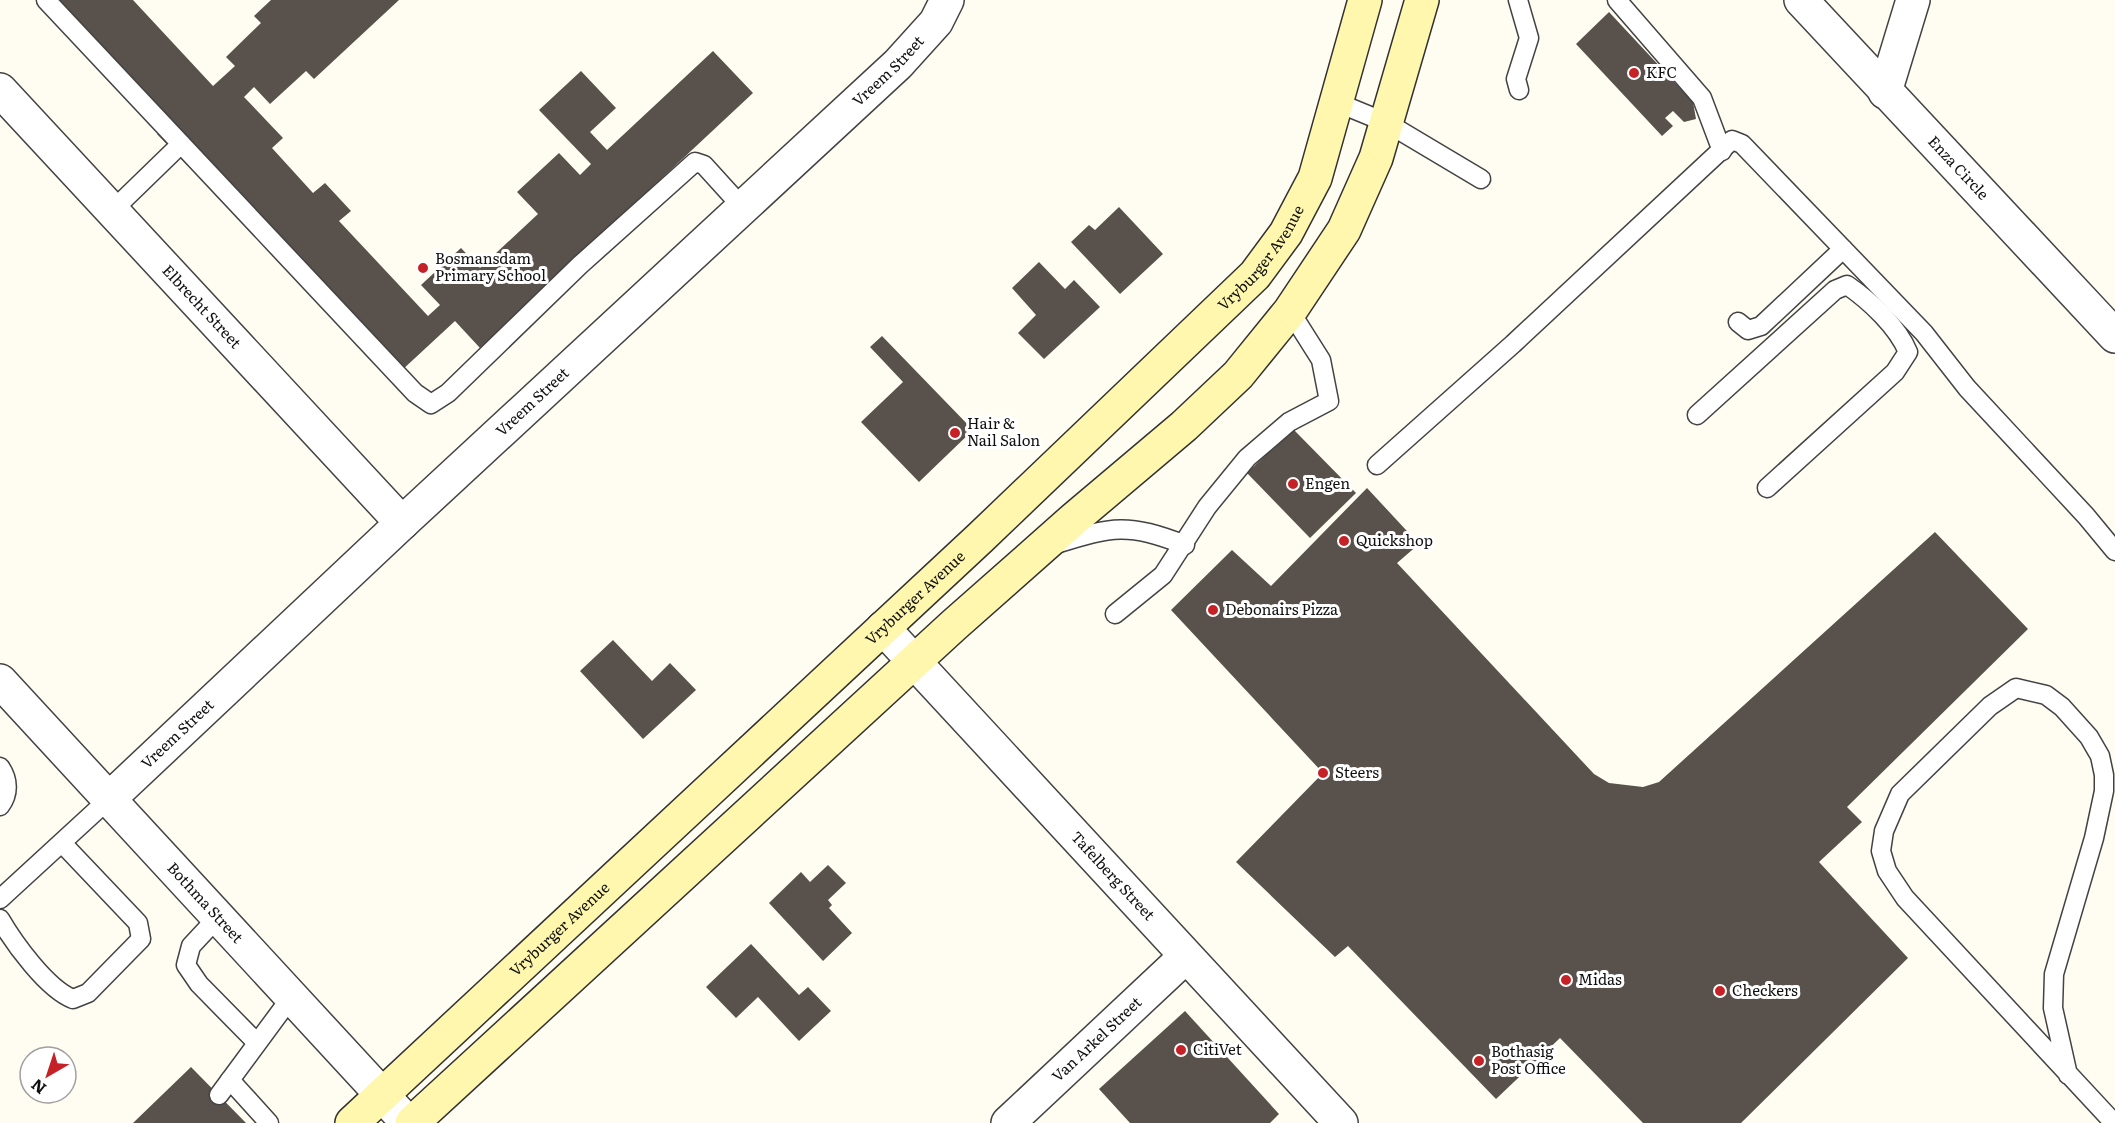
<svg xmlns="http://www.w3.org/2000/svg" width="2115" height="1123" viewBox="0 0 2115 1123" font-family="Literata,serif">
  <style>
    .building { fill: #59514b }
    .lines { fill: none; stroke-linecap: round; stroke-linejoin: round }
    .lane-casing { stroke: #434343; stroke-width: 21 }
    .street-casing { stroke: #434343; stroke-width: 36 }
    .secondary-casing { stroke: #323232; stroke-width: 36 }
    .lane { stroke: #fff; stroke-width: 18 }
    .street { stroke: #fff; stroke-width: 33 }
    .secondary { stroke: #fff7ad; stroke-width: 33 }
    .poi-dot { fill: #c62126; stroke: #fff; stroke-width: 2 }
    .labels { text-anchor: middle; stroke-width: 6; stroke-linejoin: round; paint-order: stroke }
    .street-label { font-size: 15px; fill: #101010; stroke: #fff }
    .poi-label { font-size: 15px; fill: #101010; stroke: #fff; text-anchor: start }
  </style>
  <rect width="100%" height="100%" fill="#fffdf2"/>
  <g class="building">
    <path d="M55,0H133L213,86L235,66L226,57L261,23L254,16L271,0H399L314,79L306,71L270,104L254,87L244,97L283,138L272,148L313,193L325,183L351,211L339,221L428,316L440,305L421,285L461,248L480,268L538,214L517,192L559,153L580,175L591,164L539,110L581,71L616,108L590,132L607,150L713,51L753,93L480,348L455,321L401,371L201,157L190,168L157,134L169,122Z"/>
    <path d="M1609,12L1693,102L1696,119L1684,122L1673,111L1665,118L1673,126L1662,136L1576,44Z"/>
    <path d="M1119,207L1163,254L1120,294L1071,242L1089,225L1095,230Z"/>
    <path d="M1039,262L1065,289L1074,280L1100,307L1044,359L1018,333L1036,315L1012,288Z"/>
    <path d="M882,336L973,430L919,482L861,422L903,382L870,347Z"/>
    <path d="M1293,429L1356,493L1310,538L1247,473Z"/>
    <path d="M1367,488L1419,544L1397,563L1594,774L1609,783L1643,787L1659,782L1935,532L2028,629L1847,807L1862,822L1819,862L1908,958L1741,1123H1643L1560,1038L1496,1099L1348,946L1335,957L1236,862L1323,773L1171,610L1232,550L1271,586Z"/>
    <path d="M613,640L652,681L670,663L696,690L643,739L580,671Z"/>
    <path d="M828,865L846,883L828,900L832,905L829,908L852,933L823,961L769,903L801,872L810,882Z"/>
    <path d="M751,944L799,995L808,987L831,1011L799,1041L758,997L736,1018L706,987Z"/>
    <path d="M1185,1011L1279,1114L1270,1123H1130L1099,1089Z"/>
    <path d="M191,1067L246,1123H133Z"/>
  </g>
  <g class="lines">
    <g class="lane-casing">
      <g id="lane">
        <path d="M46,0L415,393L431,404L448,393L580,265L695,162L704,165L743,208"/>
        <path d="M1518,0L1529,38L1516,79L1519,90"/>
        <path d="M1617,0L1702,98L1722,151"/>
        <path d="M1336,102L1387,123L1481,179"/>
        <path d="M112,211L181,144"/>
        <path d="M1738,322L1748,330L1761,326L1843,249"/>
        <path d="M1697,415L1835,290L1847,285C1870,301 1897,326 1908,352L1895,372L1767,488"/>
        <path d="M1377,465L1513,344L1732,140L1742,144L1924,333L1967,388L2086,516L2115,551"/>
        <path d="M1056,544C1113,526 1128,523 1185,545"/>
        <path d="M1115,614L1163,575L1207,507L1247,458L1289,422L1329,401L1321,360L1290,311"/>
        <path d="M0,767C9,780 9,794 0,806"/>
        <path d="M0,899L110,798"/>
        <path d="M218,917L191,946L186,965L199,984L256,1042"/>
        <path d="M0,919C14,943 47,989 73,999L88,993L141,939L138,923L62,843"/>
        <path d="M2068,1075L2053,1008L2054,974L2094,838L2104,791V775L2100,756L2089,737L2062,707L2046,695L2016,688L1990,706L1900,794L1884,831L1881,851L1887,871L1905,898L2114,1123"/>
        <path d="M230,1080L269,1123"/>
        <path d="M219,1095L292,996"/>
      </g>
    </g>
    <g class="street-casing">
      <g id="street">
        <path id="s1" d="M1801,0L2115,336"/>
        <path id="s2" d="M0,90L402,523"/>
        <path d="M1885,92L1913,0"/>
        <path id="s3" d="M883,628L1341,1123"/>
        <path id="s4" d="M0,681L408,1123"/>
        <path id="s5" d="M110,798L402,523L898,64L936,22L947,0"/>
        <path id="s6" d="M1008,1123L1185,957"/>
      </g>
    </g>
    <g class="secondary-casing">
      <g id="secondary">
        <path id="s7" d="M352,1123L980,538L1255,275L1286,233L1315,178L1365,0"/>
        <path d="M412,1123L954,625L1075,518L1184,426L1238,375L1290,311L1344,230L1376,158L1422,0"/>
      </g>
    </g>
    <use href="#lane" class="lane"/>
    <use href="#street" class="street"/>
    <use href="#secondary" class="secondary"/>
  </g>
  <g class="poi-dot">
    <circle cx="1634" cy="73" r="6"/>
    <circle cx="423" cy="268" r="6"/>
    <circle cx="955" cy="433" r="6"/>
    <circle cx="1293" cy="484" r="6"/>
    <circle cx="1344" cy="541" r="6"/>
    <circle cx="1213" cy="610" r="6"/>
    <circle cx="1323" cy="773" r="6"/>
    <circle cx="1566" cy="980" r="6"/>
    <circle cx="1720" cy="991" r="6"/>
    <circle cx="1181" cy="1050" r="6"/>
    <circle cx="1479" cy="1061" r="6"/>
  </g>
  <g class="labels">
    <g class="street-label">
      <text dy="5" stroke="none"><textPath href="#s5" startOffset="1065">Vreem Street</textPath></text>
      <text dy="5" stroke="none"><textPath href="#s1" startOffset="230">Enza Circle</textPath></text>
      <text dy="5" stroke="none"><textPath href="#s7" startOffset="1256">Vryburger Avenue</textPath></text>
      <text dy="5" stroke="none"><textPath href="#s2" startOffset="296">Elbrecht Street</textPath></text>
      <text dy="5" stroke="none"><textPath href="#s5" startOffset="579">Vreem Street</textPath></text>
      <text dy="5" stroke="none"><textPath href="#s7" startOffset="770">Vryburger Avenue</textPath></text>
      <text dy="5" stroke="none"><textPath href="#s5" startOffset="93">Vreem Street</textPath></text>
      <text dy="5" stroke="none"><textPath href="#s3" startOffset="338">Tafelberg Street</textPath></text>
      <text dy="5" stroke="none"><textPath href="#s4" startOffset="302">Bothma Street</textPath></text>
      <text dy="5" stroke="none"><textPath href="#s7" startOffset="284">Vryburger Avenue</textPath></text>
      <text dy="5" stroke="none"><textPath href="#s6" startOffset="122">Van Arkel Street</textPath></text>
    </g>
    <g class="poi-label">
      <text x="1646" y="78">KFC</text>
      <text x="435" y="264">Bosmansdam<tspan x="435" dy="17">Primary School</tspan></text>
      <text x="967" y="429">Hair &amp;<tspan x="967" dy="17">Nail Salon</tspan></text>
      <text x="1305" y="489">Engen</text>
      <text x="1356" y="546">Quickshop</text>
      <text x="1225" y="615">Debonairs Pizza</text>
      <text x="1335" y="778">Steers</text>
      <text x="1578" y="985">Midas</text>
      <text x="1732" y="996">Checkers</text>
      <text x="1193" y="1055">CitiVet</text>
      <text x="1491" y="1057">Bothasig<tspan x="1491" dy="17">Post Office</tspan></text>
    </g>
  </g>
  <g transform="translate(48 1075) rotate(219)"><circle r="28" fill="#ffffff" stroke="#9f9f9f" stroke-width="1.5"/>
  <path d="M0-4.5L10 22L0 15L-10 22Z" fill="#c62126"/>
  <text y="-9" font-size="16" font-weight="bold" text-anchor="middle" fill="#101010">N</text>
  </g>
</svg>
